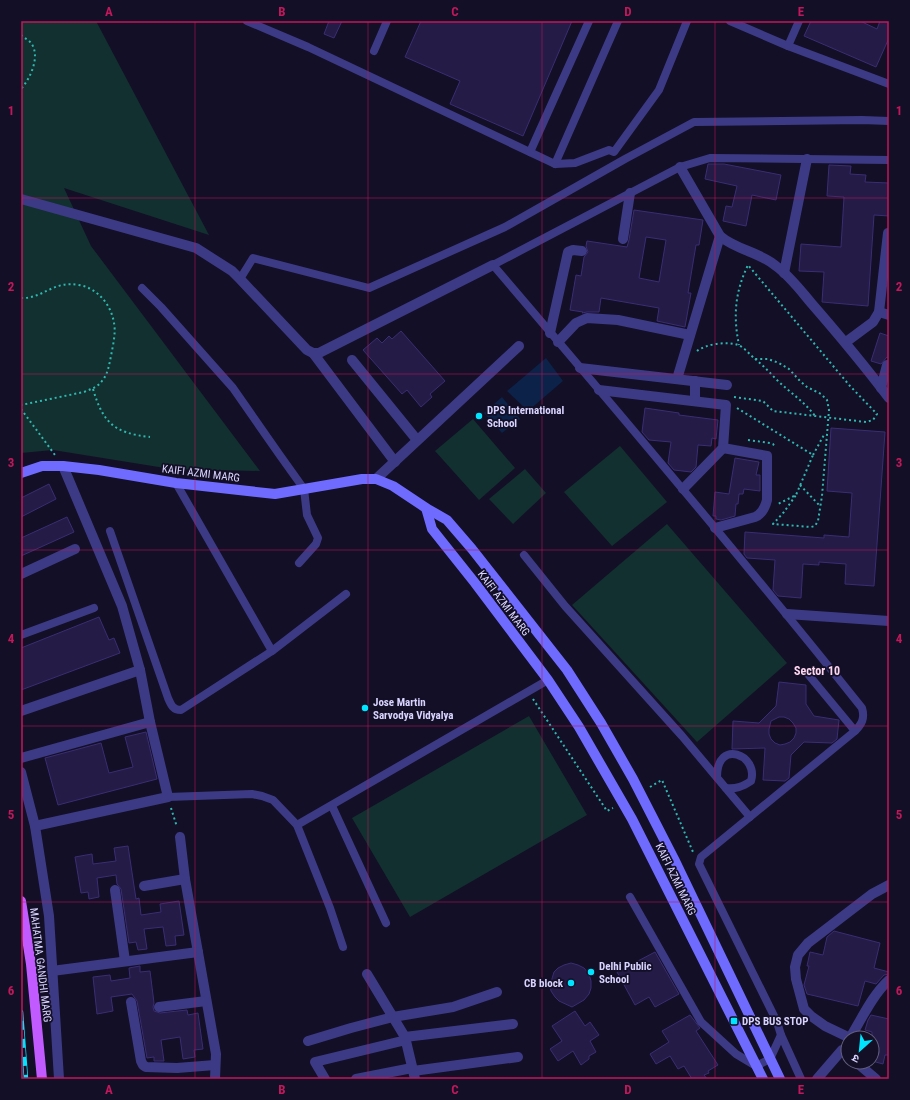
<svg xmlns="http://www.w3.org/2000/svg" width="910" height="1100" viewBox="0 0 910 1100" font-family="'Roboto Condensed','Noto Sans Devanagari',sans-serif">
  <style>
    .green { fill: #12302f }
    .water { fill: #0c2248 }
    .building { fill: #241b47; stroke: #3b2d73; fill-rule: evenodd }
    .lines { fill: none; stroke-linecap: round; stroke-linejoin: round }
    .path { stroke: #2fb8b0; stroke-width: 2; stroke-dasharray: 2 3; stroke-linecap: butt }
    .lane { stroke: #3d3a85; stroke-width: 8 }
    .street { stroke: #3d3a85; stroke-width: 10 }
    .secondary { stroke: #6f6bff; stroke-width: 10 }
    .primary { stroke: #c25bff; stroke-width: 10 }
    .rail-casing { stroke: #00e5ff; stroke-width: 4.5 }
    .rail { stroke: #130f26; stroke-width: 3; stroke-dasharray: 9; stroke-linecap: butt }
    .grid { fill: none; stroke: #c2185b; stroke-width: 1; stroke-opacity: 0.55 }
    .poi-dot { fill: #00e5ff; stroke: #130f26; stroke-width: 1.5 }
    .labels { text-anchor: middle; stroke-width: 3.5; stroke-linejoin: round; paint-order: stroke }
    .poi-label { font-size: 11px; font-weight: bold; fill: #d9d4ff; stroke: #130f26; text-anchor: start }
    .street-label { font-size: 11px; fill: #d9d4ff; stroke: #130f26 }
    .neighbourhood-label { font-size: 12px; font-weight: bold; fill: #ffd6f0; stroke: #130f26 }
    .neatline { fill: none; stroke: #c2185b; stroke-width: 1.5 }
    .grid-label { font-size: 13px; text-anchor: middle; font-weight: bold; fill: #c2185b }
  </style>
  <rect width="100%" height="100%" fill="#130f26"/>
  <g class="green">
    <path d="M21,21H96L209,235L64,188L91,246L260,471L171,469L53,450L21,453Z"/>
    <path d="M473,419L515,468L479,500L435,451Z"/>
    <path d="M620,446L667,502L612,546L564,492Z"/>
    <path d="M525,469L546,493L513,524L489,499Z"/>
    <path d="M667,524L787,663L697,742L572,605Z"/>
    <path d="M529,716L587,815L410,917L352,818Z"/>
  </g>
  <g class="water">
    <path d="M546,358L563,381L528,411L507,391Z"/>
    <path d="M502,397L520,419L502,433L484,413Z"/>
  </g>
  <g class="building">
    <path d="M329,21H342L334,38L324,34Z"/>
    <path d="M421,21H572L523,136L450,104L460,81L405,57Z"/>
    <path d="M811,21H860L877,29L880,21H889V38L876,67L804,36Z"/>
    <path d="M708,164H724L781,175L776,200L752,195L746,226L723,221L726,206L732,207L737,186L705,179Z"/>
    <path d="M829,165L851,166L850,174L866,175L865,182L889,183V216L874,215L868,306L822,302L824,272L799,271L801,244L841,247L844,197L827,196Z"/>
    <path d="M634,210L703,220L699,245H696L688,293H691L685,327L657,321L659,308L601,298L599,312H587L582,313L583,312L570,310L576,275L581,276L584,257L588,252L586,246L587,241L627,247L629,240ZM646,237L666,240L659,282L639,278Z"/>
    <path d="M401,331L445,381L430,394L432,397L421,407L407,390L402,394L363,350L377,338L382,343L389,336L392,339Z"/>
    <path d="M880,333L889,336V358L887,357L881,364L871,361Z"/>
    <path d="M645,408L679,413V415L718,420L716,439L712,438L711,446L698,445L696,467L691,472L674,470L668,463L671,442L649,440L642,432Z"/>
    <path d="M831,428L885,432L874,586L845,584L846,564L819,562V565L803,564L801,598L778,596L773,590L775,560L747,558L744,554L745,532L824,538V535L849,537L852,493L827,491Z"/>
    <path d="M735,458L759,462L756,475H760V491L744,489L743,494H739L738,504H736L735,516L721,520L716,519V516H713L715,492L729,494Z"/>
    <path d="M49,484L56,499L21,517V498Z"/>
    <path d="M67,517L74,532L21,556V538Z"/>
    <path d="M99,617L109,640L114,638L120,653L21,690V648Z"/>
    <path d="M779,682L806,685V704L814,716L839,720L837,739L832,743L804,742L791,755L789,778L785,781L763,780L765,748L732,749L733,721L759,723L776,706ZM779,717H784L789,719L793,723L796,728V733L794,738L790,742L785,744L780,745L775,743L771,739L769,734V729L771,721Z"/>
    <path d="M146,732L157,779L58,805L45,758L101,743L109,773L133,767L125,737Z"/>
    <path d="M128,846L136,899L139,898L141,915L161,912L160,904L179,901L184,935L175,936L176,945L166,946L163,927L144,929L147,949L138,950L136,942L129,943L121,889L117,884L116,875L97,878L99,897L89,899L88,892L81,893L75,857L92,854L93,864L116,861L114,848Z"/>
    <path d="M834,931L880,943L874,968L889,972V974L884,975L876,984L865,981L858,1006L807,994L804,985L809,966H807L810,952L823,955L827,937Z"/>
    <path d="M655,952L679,994L655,1007L649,997L635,1005L617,972Z"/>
    <path d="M571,963L578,965L584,968L589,974L591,981V988L589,994L584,1000L572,1007L559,1001L555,997L551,991L550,985L554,972L558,968L564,965Z"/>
    <path d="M140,966V972L150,971L154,1003L153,1007L154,1011L160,1013L187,1010L188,1015L198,1013L203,1049L194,1050L195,1057L183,1059L180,1037L161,1040L164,1061H154V1057L147,1058L137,1001L132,994L111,997L113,1011L97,1014L93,977L110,975L111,981L130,978L129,968Z"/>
    <path d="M575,1011L585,1026L590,1022L599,1035L590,1041L596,1052L589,1056V1059L581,1065L573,1051L558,1061L550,1049L562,1041L552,1026Z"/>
    <path d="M690,1015L700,1028L696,1031L718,1065L708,1071L709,1073L704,1075L707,1079H692L684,1066L678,1069L670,1056L656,1064L650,1054L669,1042L662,1031Z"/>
    <path d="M871,1015L889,1019V1055H885L883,1064L872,1061V1032L865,1030L868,1020Z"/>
  </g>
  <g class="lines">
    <g class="path">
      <path d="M21,35C24,38 29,40 31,43C41,56 30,79 21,89"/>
      <path d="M21,298C43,299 53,280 79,285C97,288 111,304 114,323C116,333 113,345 111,356C109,365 108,374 102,381C98,387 91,389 84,392L21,405"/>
      <path d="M697,351C706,344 727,341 738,345C744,347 750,355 755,359H768L779,363L789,369L800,381L807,387L821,394L827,400L829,410L822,496L818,521L815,526L811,527L773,524L784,512L796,495L778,504"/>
      <path d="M755,359C763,365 769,372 776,379C789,392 804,401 815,416"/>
      <path d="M93,389C103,423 114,433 150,437"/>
      <path d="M734,397L763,401L773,411L866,422L873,420L877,414L850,386L748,265C735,292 733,316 739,345"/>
      <path d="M737,408L813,455L796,495"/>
      <path d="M21,409L55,455"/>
      <path d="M748,440L770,443L773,444L775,447"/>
      <path d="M813,455L825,433"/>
      <path d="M800,485L820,506"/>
      <path d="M533,699L607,811L613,808"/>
      <path d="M650,787L662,780L693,852"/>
      <path d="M171,808L177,827"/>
    </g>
    <g class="lane">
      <path d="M247,21L308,47L555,164L575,163L609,150L614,152L659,90L687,21"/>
      <path d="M730,21L788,46L889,84"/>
      <path d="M788,46L799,21"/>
      <path d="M374,51L387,21"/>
      <path d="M530,152L589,21"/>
      <path d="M555,164L618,21"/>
      <path d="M240,279L253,258L369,288L505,227L625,159L694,122L862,120L889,121"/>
      <path d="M142,288L161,307L233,388L279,454L304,489L307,515L318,538L316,544L299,563"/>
      <path d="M176,483L272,651"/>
      <path d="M110,531L168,698C171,705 173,710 181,710L272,651L346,594"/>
      <path d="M524,555L565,606L682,736L750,817"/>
      <path d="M21,635L94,608"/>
      <path d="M807,673L855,731"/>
      <path d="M717,777C717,738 759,755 751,781C742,787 736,789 726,788"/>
      <path d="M168,797L252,794L262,796L273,800L297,825L330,908L343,947"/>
      <path d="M332,806L386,923"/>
      <path d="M297,825L548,680"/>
      <path d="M630,897L701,1022L736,1054L756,1066L770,1059L781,1035L777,1022L699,864L701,857L855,731C862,724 865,718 862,708C742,558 618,411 493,265L680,167L710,158L889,160"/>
      <path d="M781,1035L801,1079"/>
    </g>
    <g class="street">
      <path d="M680,167L720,236C736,250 760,252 776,266C790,276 801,291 812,304C839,335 864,365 889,398"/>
      <path d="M21,199L196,248L232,271L240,279L307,350L313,353H319L493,265"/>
      <path d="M623,239L630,193"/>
      <path d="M784,273L807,159"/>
      <path d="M879,312L889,315"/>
      <path d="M550,333L568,252L573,250L582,251"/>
      <path d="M558,342L576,323L587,318L618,320L690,335"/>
      <path d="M846,342L873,322L879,312L888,233"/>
      <path d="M313,353L395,462"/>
      <path d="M352,360L417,440"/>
      <path d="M580,368L727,385"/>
      <path d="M677,379L720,236"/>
      <path d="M695,381V401"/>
      <path d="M881,388L887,365"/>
      <path d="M599,390L726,405L723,448L683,489"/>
      <path d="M376,479L519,346"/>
      <path d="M715,528L755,517C762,514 765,508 767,500V456L723,448"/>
      <path d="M21,574L75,549"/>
      <path d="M787,614L889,621"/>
      <path d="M21,711L140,670"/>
      <path d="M21,758L150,722"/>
      <path d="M21,772L35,826L49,916L59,1079"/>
      <path d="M35,826L168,797L150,722L140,670L122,606L63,466"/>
      <path d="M180,837L185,879L216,1054L215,1079"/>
      <path d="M144,886L185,879"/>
      <path d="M115,890L125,961"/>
      <path d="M52,971L198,952"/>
      <path d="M367,974L405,1037L415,1079"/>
      <path d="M131,1002L141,1061L143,1065L146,1067L177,1068L215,1065"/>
      <path d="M159,1007L206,1001"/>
      <path d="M405,1037L513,1024"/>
      <path d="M850,1038L825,1026L811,1016L804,1009L796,979L795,967L798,955L808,943L872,894L889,885"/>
      <path d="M850,1038C861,1020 873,994 889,980"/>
      <path d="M308,1041L351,1028L393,1017L453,1007L497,992"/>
      <path d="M856,1062L876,1079"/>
      <path d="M413,1071L518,1057"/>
      <path d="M325,1079L315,1062L406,1040"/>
      <path d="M356,1079L412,1068"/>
      <path d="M817,1079L842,1050"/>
    </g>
    <g class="secondary">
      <path d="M21,473L42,466H63L99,470L176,483L275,494L362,479H376L393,486L426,508L447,520L472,549L567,670L601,723L633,779L674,859L780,1079"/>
      <path d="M426,508L432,529L475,583L548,680L579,727L632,819L763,1079"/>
    </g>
    <path class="primary" d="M21,901L31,964L42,1079"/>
    <g class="rail-casing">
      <path id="rail" d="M21,1012L26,1079"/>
    </g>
    <use href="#rail" class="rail"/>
  </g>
  <path class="grid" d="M195,21V1079M368,21V1079M542,21V1079M715,21V1079M21,198H889M21,374H889M21,550H889M21,726H889M21,902H889"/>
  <g class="poi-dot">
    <circle cx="479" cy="416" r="4"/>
    <circle cx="365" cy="708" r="4"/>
    <circle cx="591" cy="972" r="4"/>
    <circle cx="571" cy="983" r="4"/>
    <rect x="730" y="1017" width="8" height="8" rx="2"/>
  </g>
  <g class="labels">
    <g class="poi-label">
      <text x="487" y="414">DPS International<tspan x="487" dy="13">School</tspan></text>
      <text x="373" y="706">Jose Martin<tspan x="373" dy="13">Sarvodya Vidyalya</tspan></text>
      <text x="599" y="970">Delhi Public<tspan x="599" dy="13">School</tspan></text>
      <text x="563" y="987" text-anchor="end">CB block</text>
      <text x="742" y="1025">DPS BUS STOP</text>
    </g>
    <g class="street-label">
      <text transform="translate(201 473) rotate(7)" y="4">KAIFI AZMI MARG</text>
      <text transform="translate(504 603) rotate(53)" y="4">KAIFI AZMI MARG</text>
      <text transform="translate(676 879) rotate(64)" y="4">KAIFI AZMI MARG</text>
      <text transform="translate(41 965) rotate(83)" y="4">MAHATMA GANDHI MARG</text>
    </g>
    <g class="neighbourhood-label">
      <text x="817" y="675">Sector 10</text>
    </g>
  </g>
  <rect width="910" height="1100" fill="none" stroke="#130f26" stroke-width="44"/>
  <g transform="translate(860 1050) rotate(207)"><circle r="19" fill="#130f26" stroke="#625e7d"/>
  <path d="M0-3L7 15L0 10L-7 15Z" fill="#00e5ff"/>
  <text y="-6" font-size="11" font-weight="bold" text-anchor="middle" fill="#d9d4ff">उ</text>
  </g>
  <rect x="22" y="22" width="866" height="1056" class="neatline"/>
  <g class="grid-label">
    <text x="109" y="16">A</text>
    <text x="282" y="16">B</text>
    <text x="455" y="16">C</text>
    <text x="628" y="16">D</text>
    <text x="801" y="16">E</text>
    <text x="11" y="115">1</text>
    <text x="899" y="115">1</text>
    <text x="11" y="291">2</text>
    <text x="899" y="291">2</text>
    <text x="11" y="467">3</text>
    <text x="899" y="467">3</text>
    <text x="11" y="643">4</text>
    <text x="899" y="643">4</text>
    <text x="11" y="819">5</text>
    <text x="899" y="819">5</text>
    <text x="11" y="995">6</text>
    <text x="899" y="995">6</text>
    <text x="109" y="1094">A</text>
    <text x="282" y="1094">B</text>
    <text x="455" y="1094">C</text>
    <text x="628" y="1094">D</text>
    <text x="801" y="1094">E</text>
  </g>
</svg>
